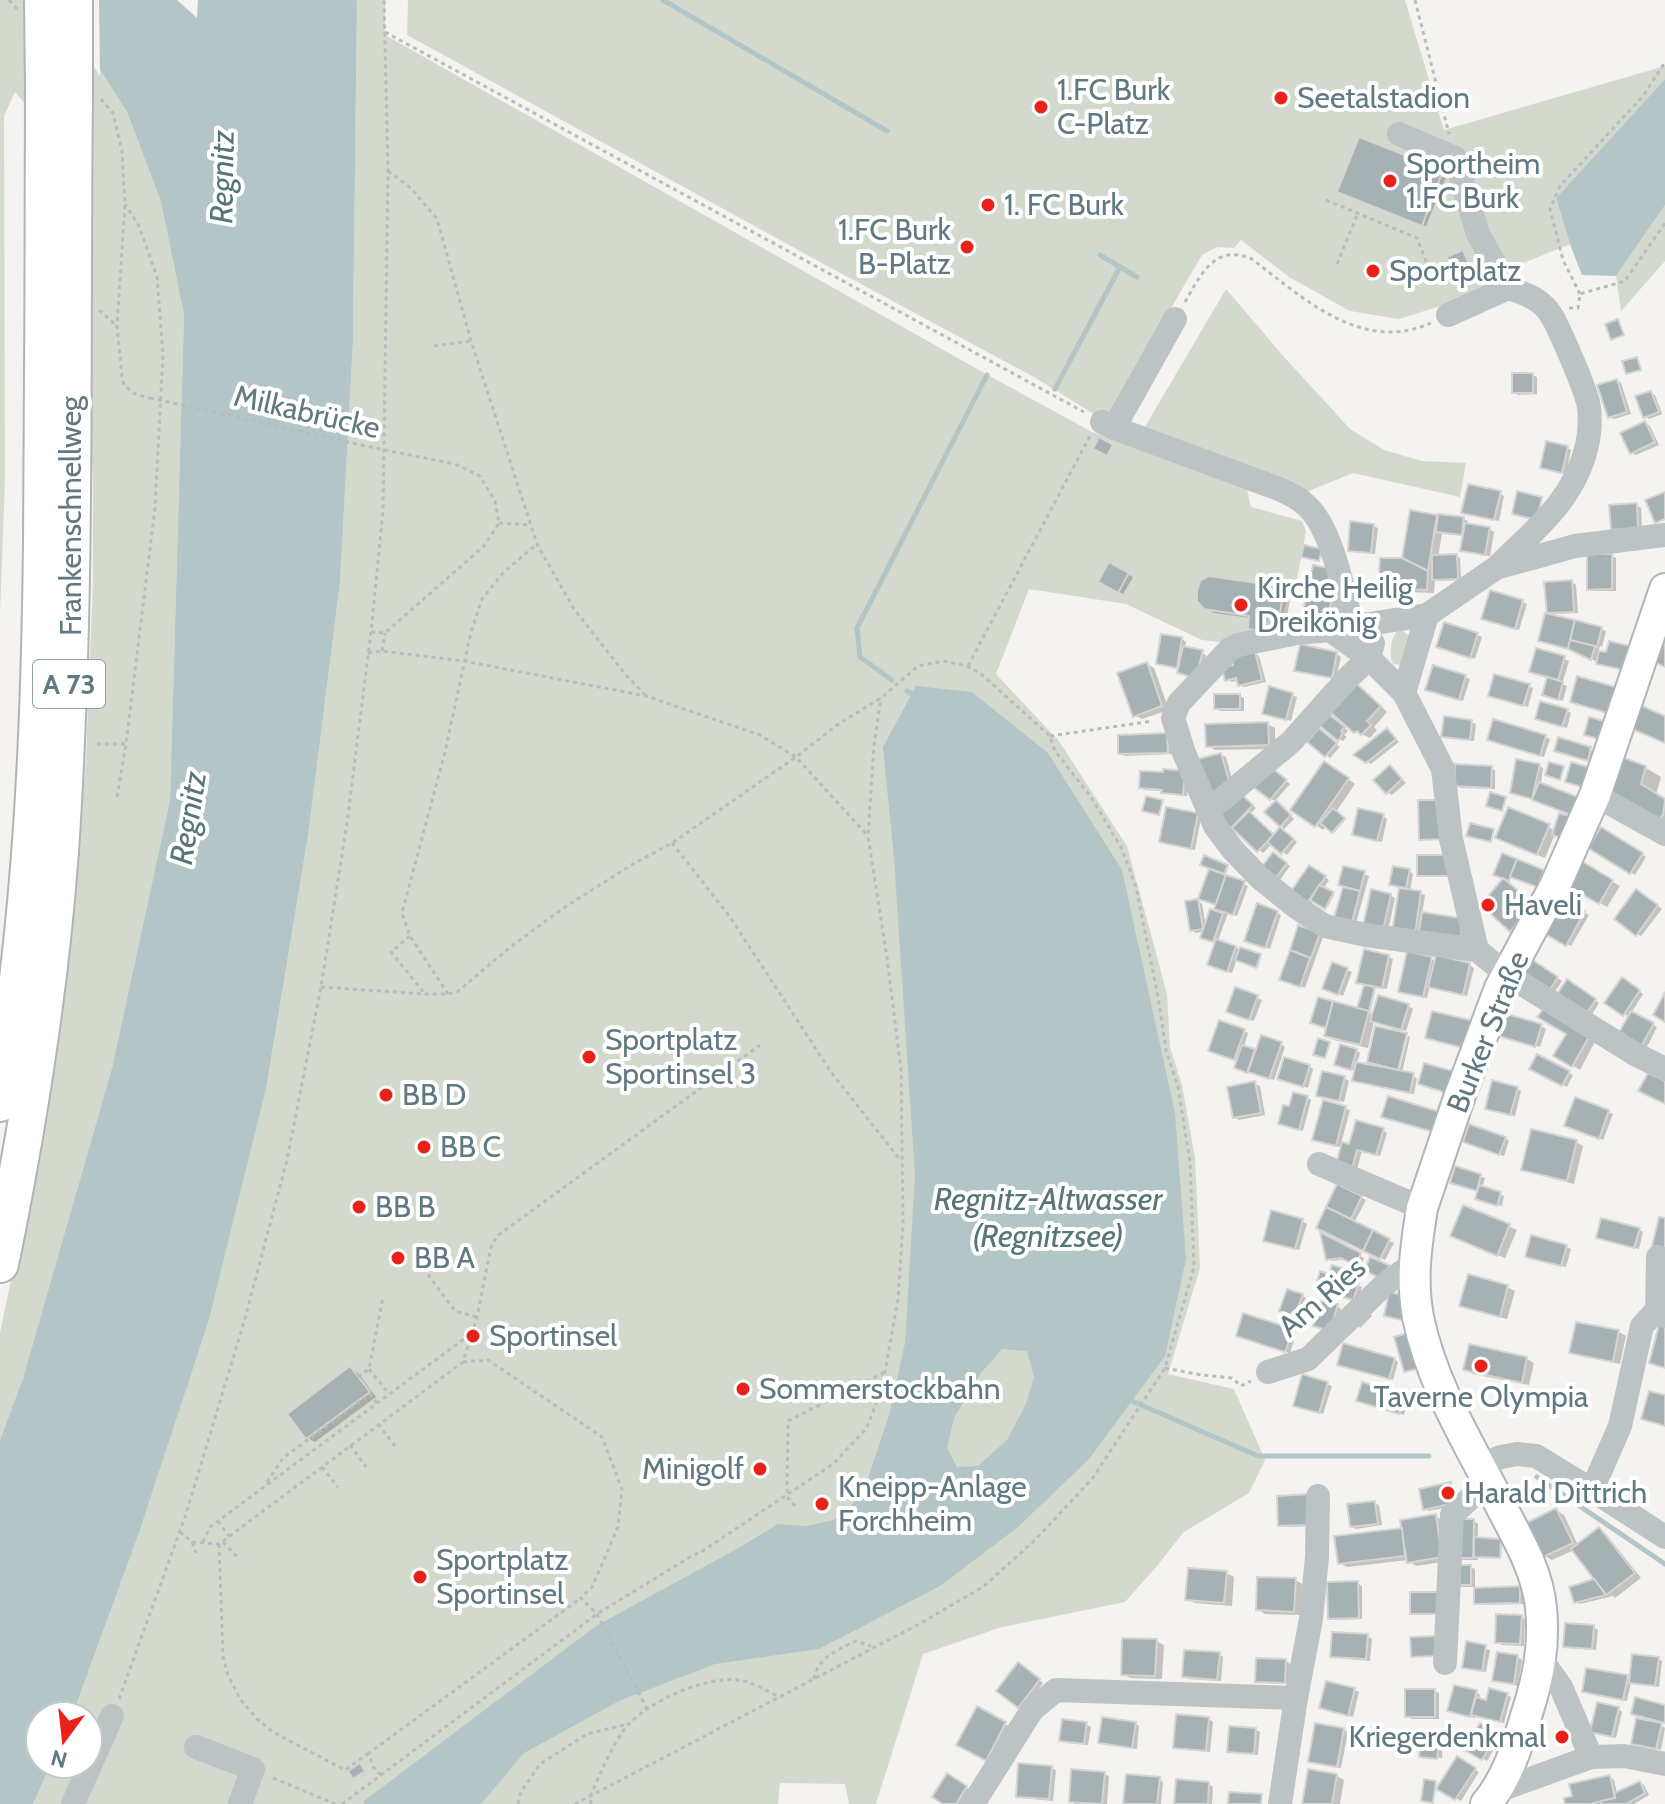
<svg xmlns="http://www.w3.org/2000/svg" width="1665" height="1804" viewBox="0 0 1665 1804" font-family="Cabin,sans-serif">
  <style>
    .green { fill: #d4d9ce }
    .water { fill: #b3c5c6; fill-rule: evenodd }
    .pier { fill: #f4f3ef }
    .shadow { fill: #0003 }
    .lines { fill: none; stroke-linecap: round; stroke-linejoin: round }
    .stream { stroke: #b3c5c6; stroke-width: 5 }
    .building { fill: #a5b1b3; stroke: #d5d4d2; stroke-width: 2 }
    .major-casing { stroke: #afb6b9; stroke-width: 34 }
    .highway-casing { stroke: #afb5b7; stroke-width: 40 }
    .path { stroke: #b8bcbe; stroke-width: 3; stroke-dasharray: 4 4; stroke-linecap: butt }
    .minor { stroke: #bcc3c5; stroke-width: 24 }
    .major { stroke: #fff; stroke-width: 30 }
    .highway { stroke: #fff; stroke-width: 36 }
    .highway-bridge-casing { stroke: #afb5b7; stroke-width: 40; stroke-linecap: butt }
    .path-bridge { stroke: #b8bcbe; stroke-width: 3; stroke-dasharray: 4 4; stroke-linecap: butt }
    .highway-bridge { stroke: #fff; stroke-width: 36 }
    .poi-dot { fill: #ea2019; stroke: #fff; stroke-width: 3 }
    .labels { text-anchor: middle; stroke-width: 8; stroke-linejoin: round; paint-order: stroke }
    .shield { fill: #fff; stroke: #90a2a8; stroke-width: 2 }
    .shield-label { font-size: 28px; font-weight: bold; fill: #617a82 }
    .poi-label { font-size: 30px; fill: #617a82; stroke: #fff; text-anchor: start }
    .street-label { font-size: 30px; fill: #617a82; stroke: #fff }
    .water-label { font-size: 32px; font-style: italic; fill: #587678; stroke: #fff }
  </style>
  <rect width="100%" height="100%" fill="#f4f3ef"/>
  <g class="green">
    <path d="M0,0H44L90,54L127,112L161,202L184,315L170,800L112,1068L23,1378L0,1440V1333L28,1198L62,1008L75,908L86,758L93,581V475L90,439L91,177L15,92L4,116L5,479L0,614Z"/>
    <path d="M357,0H385V35L995,379L1092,432L1247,489L1251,507L1302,521L1306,531L1295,590L1289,591L1279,631L1220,642L1202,640L1126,604L1029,589L996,674L1059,741L1127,846L1167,994L1170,1047L1182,1085L1195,1158L1200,1268L1168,1374L1234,1389L1265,1460L1249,1493L1184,1532L1156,1567L1125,1602L1002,1627L923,1654L876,1804H849L845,1784L780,1783L778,1804H33L51,1764H88V1716H72L139,1533L209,1320L266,1089L308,836L340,583L353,342Z"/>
    <path d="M408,0H1405L1444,130L1665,66V79L1556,198L1570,244L1499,273L1488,286L1453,302L1399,319L1350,311L1289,277L1241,240L1234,248L1217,247L1202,255L1105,421L1034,377L820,262L407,35Z"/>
    <path d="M1665,205V261L1621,311L1616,276Z"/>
    <path d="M1226,289L1285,358L1350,429L1384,450L1422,461L1466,463L1460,497L1353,473L1299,495L1139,437Z"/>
    <path d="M1397,631H1403L1411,637L1403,665L1393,664C1388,655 1391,639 1397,631Z"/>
  </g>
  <g class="water">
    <path d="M44,0H177L197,18L198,0H357L353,342L340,583L308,836L266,1089L209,1320L139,1533L72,1716H40V1764H51L33,1804H0V1440L23,1378L112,1068L170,800L184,315L161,202L127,112L90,54Z"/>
    <path d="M1665,79V205L1616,276L1582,275L1570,244L1556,198Z"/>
    <path d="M916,686L972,692L1048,753L1122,870L1175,1113L1186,1259L1165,1356L1089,1459L1018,1527L940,1586L819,1649L715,1664L619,1701L524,1753L481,1804H364V1801L596,1626L742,1546L778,1524L807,1526L833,1520L850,1508L867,1481L889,1415L905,1343L915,1176L894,858L883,747ZM1002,1349L1027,1351L1034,1377L1026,1404L1007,1440L978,1466L957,1467L947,1448L954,1418L981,1373Z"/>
  </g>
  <path class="pier" d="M40,0H99L100,76L87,57Z"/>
  <g class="shadow">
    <path d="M1360,140L1447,175L1426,226L1344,194Z"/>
    <path d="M1532,375L1537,377V394L1518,395L1514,392Z"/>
    <path d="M1617,381L1621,383L1631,414L1614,419L1609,417Z"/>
    <path d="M1650,393L1655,395L1662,414L1649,419L1645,416Z"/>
    <path d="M1645,423L1650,426L1659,445L1636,455L1632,453Z"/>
    <path d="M1567,448L1571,450L1566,474L1547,469Z"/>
    <path d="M1500,493L1504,496L1499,521L1468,514Z"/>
    <path d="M1636,505L1641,508L1642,530L1617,531Z"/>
    <path d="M1436,516L1440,518L1463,519L1468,521L1467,525L1489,529L1494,532L1490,556L1467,552L1463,550L1465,536L1442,534L1438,557L1456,556L1460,558L1461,580L1439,581L1435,579L1434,593L1388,591L1380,586L1404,560Z"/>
    <path d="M1373,526L1378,528L1375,554L1354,552L1350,550Z"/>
    <path d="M1611,556L1616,558V591H1594L1589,589Z"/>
    <path d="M1110,565L1133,577L1123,594L1101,581Z"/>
    <path d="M1342,575L1331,622L1309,617Z"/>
    <path d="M1572,582L1576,585L1578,613L1553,614L1549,611Z"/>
    <path d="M1283,589L1291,593L1286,623L1276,622L1275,635L1257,632L1250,628L1251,618L1214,613L1206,608Z"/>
    <path d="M1522,602L1527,604L1519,630L1484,619Z"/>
    <path d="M1601,629L1606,631L1602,647L1600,646L1598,652L1608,654L1628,672L1603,665L1574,650Z"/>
    <path d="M1477,635L1482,637L1475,659L1442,648Z"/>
    <path d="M1182,639L1186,642L1185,648L1206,655L1201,679L1183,675L1179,672L1180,669L1158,663Z"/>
    <path d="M1537,650L1569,661L1562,684L1567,686L1563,701L1544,694L1549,677Z"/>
    <path d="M1255,653L1259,656L1266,682L1244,687L1240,685L1239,680L1232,682L1227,679L1236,667Z"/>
    <path d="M1336,654L1341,657L1336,679L1301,672Z"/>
    <path d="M1147,664L1154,668L1169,710L1142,719L1135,715Z"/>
    <path d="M1465,677L1470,679L1463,701L1432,692Z"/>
    <path d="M1529,686L1533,688L1528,707L1495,697Z"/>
    <path d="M1270,689L1297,697L1291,721L1268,715Z"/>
    <path d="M1364,690L1387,712L1374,727L1377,730L1370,738L1355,731Z"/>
    <path d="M1239,696L1244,698V711H1220L1216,708Z"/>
    <path d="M1567,711L1571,713L1567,728L1542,721Z"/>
    <path d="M1335,720L1348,731L1344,735L1347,737L1343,741L1339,739Z"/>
    <path d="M1471,722L1476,724L1474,741L1448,738L1443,736Z"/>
    <path d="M1267,724L1275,728V749L1215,750L1208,746Z"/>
    <path d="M1387,731L1399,742L1371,764L1357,755Z"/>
    <path d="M1324,734L1340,747L1330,758L1326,755Z"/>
    <path d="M1545,737L1550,739L1544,757L1489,739Z"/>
    <path d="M1171,738L1172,754L1125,756L1120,753Z"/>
    <path d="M1559,740L1595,752L1592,762L1560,752Z"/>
    <path d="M1221,755L1226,757L1235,790L1214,796Z"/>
    <path d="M1623,760L1646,768L1661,777L1656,795L1665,801V827Z"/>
    <path d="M1539,766L1543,768L1539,800L1512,792Z"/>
    <path d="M1390,767L1406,783L1392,795L1387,792Z"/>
    <path d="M1332,768L1355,784L1336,812L1345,820L1335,832L1326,826L1323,830L1293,809Z"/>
    <path d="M1491,768L1495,770V789L1461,788L1456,785Z"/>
    <path d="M1273,770L1290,784L1275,801L1271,799Z"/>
    <path d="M1189,775L1187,796L1168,794L1162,791L1145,790L1141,787Z"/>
    <path d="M1244,797L1256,808L1251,813L1275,837L1283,827L1267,812L1281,805L1294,819L1283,830L1297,842L1287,855L1272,844L1263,853L1219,816Z"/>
    <path d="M1509,809L1555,830L1560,816L1570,819L1555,834L1545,858L1505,841Z"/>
    <path d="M1197,815L1201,818L1195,850L1166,844L1162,841Z"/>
    <path d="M1383,816L1387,819L1382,842L1359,837Z"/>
    <path d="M1601,830L1646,857L1635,875L1590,847Z"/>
    <path d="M1278,857L1290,866L1280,880L1275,878Z"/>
    <path d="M1205,858L1228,867L1225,877L1248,886L1237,916L1228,913L1218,941L1261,957L1258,967L1237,959L1232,973L1214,966L1217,943L1207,940L1204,931L1196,933L1192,930L1198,901L1202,904L1206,927L1218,905L1222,872Z"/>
    <path d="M1575,860L1620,886L1607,907L1563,881Z"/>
    <path d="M1310,867L1329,880L1323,889L1334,895L1327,908L1314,900L1310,906L1306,904Z"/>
    <path d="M1344,868L1369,876L1355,927L1336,920L1345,887L1340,884Z"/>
    <path d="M1409,871L1413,874L1410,891L1425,895L1422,914L1466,945L1395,931L1401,887L1391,884Z"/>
    <path d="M1504,880L1524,897L1516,905L1530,917L1516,932L1511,930Z"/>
    <path d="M1641,894L1662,909L1641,936L1637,934Z"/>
    <path d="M1390,895L1395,898L1388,931L1370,927Z"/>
    <path d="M1562,900L1589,915L1571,946L1544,931Z"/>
    <path d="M1277,913L1281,915L1270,949L1250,942Z"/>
    <path d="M1299,928L1323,937L1305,988L1282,979Z"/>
    <path d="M1389,957L1393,959L1387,989L1376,987L1370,1013L1374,1016L1408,1006L1413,1009L1406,1031L1374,1021L1368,1048L1334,1040L1326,1035L1328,1028L1317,1025L1319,1000L1359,1010L1366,985L1359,982Z"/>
    <path d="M1431,959L1436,962L1469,965L1474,968L1467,996L1430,986L1427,998L1405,993Z"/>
    <path d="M1531,962L1562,981L1553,995Z"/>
    <path d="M1347,970L1352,972L1343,996L1328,990Z"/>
    <path d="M1622,980L1643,994L1631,1013L1657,1027L1645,1051L1630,1017L1624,1014Z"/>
    <path d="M1567,982L1599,1003L1591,1016Z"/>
    <path d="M1236,990L1262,1000L1254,1021L1233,1014Z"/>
    <path d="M1541,1026L1546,1029L1540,1047L1503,1037Z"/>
    <path d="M1377,1028L1404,1035L1394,1079L1397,1080L1408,1036L1410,1037L1402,1073L1417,1078L1414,1094L1358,1083L1354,1080L1356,1071L1341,1067L1356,1050L1360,1053L1357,1064L1368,1066Z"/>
    <path d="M1244,1031L1248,1033L1244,1047L1257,1052L1281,1044L1285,1047L1274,1080L1241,1070L1239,1061L1215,1053Z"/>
    <path d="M1568,1033L1597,1038L1580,1070L1556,1055Z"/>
    <path d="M1538,1057L1573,1075L1567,1087L1532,1068Z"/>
    <path d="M1309,1066L1313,1069L1308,1088L1284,1080Z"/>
    <path d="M1344,1078L1349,1081L1344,1102L1319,1095Z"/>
    <path d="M1255,1084L1260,1086L1265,1115L1239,1120L1234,1117Z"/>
    <path d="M1517,1089L1521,1091L1515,1116L1491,1110Z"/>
    <path d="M1307,1098L1311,1100L1303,1131L1280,1123L1290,1109Z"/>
    <path d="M1576,1099L1613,1114L1603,1140L1570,1128Z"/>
    <path d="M1324,1102L1350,1110L1341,1144L1350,1146L1383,1130L1387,1133L1380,1156L1362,1151L1356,1173L1343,1148L1319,1141Z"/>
    <path d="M1505,1138L1509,1141L1504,1156L1469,1144Z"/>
    <path d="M1576,1142L1583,1146L1574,1184L1531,1173L1524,1169Z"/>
    <path d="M1456,1169L1485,1178L1482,1188L1504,1196L1502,1206L1482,1201L1480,1191L1457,1184Z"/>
    <path d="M1338,1186L1366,1200L1354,1223L1394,1243L1385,1260L1318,1227Z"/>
    <path d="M1464,1207L1517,1230L1505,1258L1460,1240Z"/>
    <path d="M1302,1221L1307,1224L1299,1250L1269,1242Z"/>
    <path d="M1639,1230L1643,1232L1639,1249L1602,1240Z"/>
    <path d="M1323,1236L1364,1258L1361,1266L1347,1259L1332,1261L1328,1258Z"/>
    <path d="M1566,1247L1571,1249L1566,1267L1532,1258Z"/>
    <path d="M1348,1272L1353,1274L1350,1283L1362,1287L1358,1301L1322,1274L1331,1276Z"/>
    <path d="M1507,1287L1515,1291L1507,1319L1469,1309L1462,1305Z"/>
    <path d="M1302,1296L1306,1298L1303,1307L1319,1313L1337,1306L1341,1309L1334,1332L1316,1322L1282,1310Z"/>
    <path d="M1368,1312L1372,1316L1360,1328L1355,1324Z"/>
    <path d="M1292,1331L1296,1334L1290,1353L1243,1337Z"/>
    <path d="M1619,1332L1626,1336L1620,1364L1579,1356L1572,1352Z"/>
    <path d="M1394,1359L1398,1362L1393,1380L1344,1366Z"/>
    <path d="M1527,1359L1534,1363L1529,1385L1473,1374L1465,1369Z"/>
    <path d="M351,1369L358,1373L376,1397L315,1442L308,1438Z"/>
    <path d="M1327,1384L1332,1386L1323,1414L1300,1407Z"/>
    <path d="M1404,1397L1408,1400L1404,1415L1362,1403Z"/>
    <path d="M1451,1484L1455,1487L1459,1505L1429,1511L1424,1508Z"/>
    <path d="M1279,1498L1315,1526L1285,1527L1280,1525Z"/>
    <path d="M1374,1503L1379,1505L1382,1525L1356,1529L1351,1526Z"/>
    <path d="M1556,1510L1564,1515L1578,1545L1599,1529L1606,1534L1641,1578L1615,1598L1613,1596L1580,1604L1575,1601L1602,1586L1574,1550L1552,1560L1545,1556Z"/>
    <path d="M1436,1516L1443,1521L1449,1561L1416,1566L1408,1560L1347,1567L1340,1563L1404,1530Z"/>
    <path d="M1473,1521L1478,1524V1540L1502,1542L1501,1558L1478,1556V1560H1463L1458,1557Z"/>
    <path d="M1471,1567L1475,1569V1587H1460Z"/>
    <path d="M1226,1573L1234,1577L1232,1606L1195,1603L1187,1599Z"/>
    <path d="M1295,1580L1302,1584L1301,1615L1265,1614L1258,1609Z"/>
    <path d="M1357,1583L1362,1586V1619L1334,1620L1330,1617Z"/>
    <path d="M1519,1588L1524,1591V1604L1480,1605L1476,1603Z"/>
    <path d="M1521,1617L1525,1619L1524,1646L1502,1645L1497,1642Z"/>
    <path d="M1593,1627L1598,1630L1596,1650L1569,1648L1565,1645Z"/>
    <path d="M1367,1636L1372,1639L1370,1661L1336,1658L1332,1656Z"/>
    <path d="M1156,1641L1164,1645L1162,1679L1130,1678L1123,1674Z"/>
    <path d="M1468,1644L1490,1650L1486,1672L1464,1667Z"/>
    <path d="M1219,1654L1223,1657L1221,1681L1188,1679L1184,1676Z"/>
    <path d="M1518,1657L1522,1660L1518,1686L1498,1682L1494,1680Z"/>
    <path d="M1658,1659L1662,1661L1659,1687L1635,1684L1631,1682L1627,1701L1589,1694L1584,1691L1627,1677L1631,1680Z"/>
    <path d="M1286,1661L1290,1664V1684L1261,1683L1257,1681Z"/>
    <path d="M1022,1667L1043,1683L1024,1709L999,1691Z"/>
    <path d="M1354,1690L1359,1692L1353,1717L1321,1707Z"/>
    <path d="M1435,1691L1439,1693V1719H1412L1407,1716Z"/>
    <path d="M1476,1692L1480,1695L1479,1700L1487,1702L1507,1695L1511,1697L1504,1723L1475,1715V1718L1454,1712Z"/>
    <path d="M977,1709L1013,1728L994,1763L959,1744Z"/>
    <path d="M1618,1709L1622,1712L1616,1738L1592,1731Z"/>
    <path d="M1209,1719L1213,1722L1210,1752L1179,1749L1175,1747Z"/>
    <path d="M1657,1723L1665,1728L1661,1750L1633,1743Z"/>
    <path d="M1086,1724L1091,1727L1088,1745L1066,1743L1061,1740Z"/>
    <path d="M1135,1724L1139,1726L1137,1749L1105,1745L1100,1742Z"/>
    <path d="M1317,1725L1344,1730L1348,1732L1341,1768L1314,1764L1310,1761Z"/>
    <path d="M1480,1725L1501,1737L1487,1761L1467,1749Z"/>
    <path d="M1256,1730L1260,1732L1258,1755L1233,1753L1229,1751Z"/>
    <path d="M1439,1742L1443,1745L1442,1758L1421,1756Z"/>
    <path d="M1457,1759L1479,1772L1461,1801L1439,1788Z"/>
    <path d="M1052,1768L1056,1770L1053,1801L1022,1798L1018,1795Z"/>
    <path d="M1104,1774L1109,1776L1107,1804H1075L1071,1801Z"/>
    <path d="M948,1776L970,1790L962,1804H947Z"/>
    <path d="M1337,1776L1344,1780L1340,1804H1304Z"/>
    <path d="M1610,1777L1614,1780L1617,1793L1640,1783L1644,1785L1649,1795L1634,1804H1567Z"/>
    <path d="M1159,1779L1163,1782L1161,1804H1125Z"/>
    <path d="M1209,1784L1213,1787L1212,1804H1176Z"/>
  </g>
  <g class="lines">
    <g class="stream">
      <path d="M663,0L887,131"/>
      <path d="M1100,255L1137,277"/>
      <path d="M1055,389L1120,267"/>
      <path d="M892,680L860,657L857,628L987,375"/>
      <path d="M907,691L912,694"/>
      <path d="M1132,1401L1258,1456H1429"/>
      <path d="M1537,1477L1665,1564"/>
    </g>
  </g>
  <g class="building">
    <path d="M1359,137L1443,170L1422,226L1337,192Z"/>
    <path d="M1463,250L1476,283L1460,290L1447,257Z"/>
    <path d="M1618,319L1624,335L1611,340L1605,324Z"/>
    <path d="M1637,357L1641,370L1626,374L1622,361Z"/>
    <rect x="1512" y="373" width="21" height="20"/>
    <path d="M1617,379L1627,412L1608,418L1597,385Z"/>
    <path d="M1651,391L1659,412L1643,418L1635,396Z"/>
    <path d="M1645,421L1655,442L1630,454L1620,433Z"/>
    <path d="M1099,437L1113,445L1107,456L1093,449Z"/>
    <path d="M1546,441L1568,446L1562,473L1540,468Z"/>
    <path d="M1468,484L1501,491L1494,520L1461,513Z"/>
    <path d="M1517,491L1542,497L1537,520L1512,514Z"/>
    <path d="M1665,492V519L1655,523L1645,500Z"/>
    <path d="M1637,503L1638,528L1611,530L1609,505Z"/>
    <path d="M1410,510L1437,515L1428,571L1402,558Z"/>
    <path d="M1438,514L1464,517L1462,535L1436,532Z"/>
    <path d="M1350,521L1374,524L1371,553L1348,551Z"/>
    <path d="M1465,523L1490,527L1485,555L1460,551Z"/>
    <path d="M1304,545L1322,549L1319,561L1301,557Z"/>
    <path d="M1457,554L1458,579L1432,580V555Z"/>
    <path d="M1587,554H1612V589L1587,590Z"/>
    <path d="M1380,558H1402L1428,571L1427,590L1378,588Z"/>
    <path d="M1109,562L1129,573L1118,593L1098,582Z"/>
    <path d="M1313,565L1338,570L1327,621L1302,616Z"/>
    <path d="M1209,576L1284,587L1279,620L1269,619L1267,632L1248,629L1249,616L1204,609L1197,601V591L1200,581Z"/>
    <path d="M1572,580L1574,612L1547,613L1544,582Z"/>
    <path d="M1490,590L1523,600L1515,629L1481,619Z"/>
    <path d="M1545,613L1575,620L1568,649L1538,641Z"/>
    <path d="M1575,620L1602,627L1597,647L1570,640Z"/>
    <path d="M1444,622L1478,633L1470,658L1436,647Z"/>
    <path d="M1161,634L1182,637L1177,668L1156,664Z"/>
    <path d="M1570,640L1595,646L1591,660L1568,649Z"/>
    <path d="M1609,641L1630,646L1624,670L1596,664L1599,651L1606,652Z"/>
    <path d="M1663,641L1665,642V667L1654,662Z"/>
    <path d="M1300,644L1337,652L1332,678L1294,671Z"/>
    <path d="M1183,646L1203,650L1196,678L1177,673Z"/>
    <path d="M1536,648L1565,656L1558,680L1529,672Z"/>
    <path d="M1255,651L1262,680L1238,686L1236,678L1225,681L1222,668L1233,665L1231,657Z"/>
    <path d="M1147,662L1162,706L1133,717L1117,673Z"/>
    <path d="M1433,665L1466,675L1459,700L1425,690Z"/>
    <path d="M1494,674L1530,684L1523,706L1488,696Z"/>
    <path d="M1577,676L1622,689L1614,715L1570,702Z"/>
    <path d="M1547,677L1563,682L1558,700L1542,695Z"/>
    <path d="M1356,683L1381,706L1367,721L1371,725L1361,735L1357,731L1354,733L1330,712Z"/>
    <path d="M1269,686L1293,693L1286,720L1262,714Z"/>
    <rect x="1214" y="694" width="26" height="15"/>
    <path d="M1540,701L1568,709L1562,727L1535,719Z"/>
    <path d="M1642,706L1665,716V743L1632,729Z"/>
    <path d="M1330,715L1345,727L1341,731L1343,733L1338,741L1320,726Z"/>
    <path d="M1444,716L1472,720L1470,740L1441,737Z"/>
    <path d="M1589,717L1607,722L1602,740L1584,735Z"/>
    <path d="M1493,719L1546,735L1540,756L1487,740Z"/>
    <path d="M1268,722L1269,745L1206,747L1205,724Z"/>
    <path d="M1319,728L1337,743L1325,757L1307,742Z"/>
    <path d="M1387,728L1396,739L1366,763L1353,755Z"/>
    <path d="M1167,733L1168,753L1118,754V735Z"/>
    <path d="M1558,737L1591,747L1588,761L1554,751Z"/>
    <path d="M1221,753L1231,788L1208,794L1198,759Z"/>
    <path d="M1622,757L1646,766L1641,784L1665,799L1663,815L1655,823L1609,798Z"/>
    <path d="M1516,759L1540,764L1532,799L1510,793Z"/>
    <path d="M1324,761L1349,778L1315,827L1290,810Z"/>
    <path d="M1549,762L1564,766L1560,780L1545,775Z"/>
    <path d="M1571,762L1598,770L1592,790L1565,782Z"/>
    <path d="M1455,764L1492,766L1491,788L1454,786Z"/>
    <path d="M1268,765L1287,780L1270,800L1251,785Z"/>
    <path d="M1390,765L1402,779L1386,794L1373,780Z"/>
    <path d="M1163,769L1185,771L1183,795L1161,793L1162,790L1139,788L1140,771L1163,772Z"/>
    <path d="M1539,782L1578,797L1571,815L1532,800Z"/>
    <path d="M1239,792L1253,805L1230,829L1216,816Z"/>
    <path d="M1490,792L1506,797L1502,811L1486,806Z"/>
    <path d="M1146,796L1163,800L1159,815L1142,811Z"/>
    <path d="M1276,800L1291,815L1280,827L1264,812Z"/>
    <path d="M1418,800H1441L1442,839L1419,840Z"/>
    <path d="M1166,807L1198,813L1191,849L1159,842Z"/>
    <path d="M1508,807L1550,824L1537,855L1495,838Z"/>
    <path d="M1333,808L1345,818L1332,833L1320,823Z"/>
    <path d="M1358,808L1384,814L1377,841L1352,835Z"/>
    <path d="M1249,811L1274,835L1257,852L1232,828Z"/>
    <path d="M1559,813L1569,816L1562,838L1552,835Z"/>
    <path d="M1470,823L1494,829L1491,842L1466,836Z"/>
    <path d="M1280,827L1294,839L1281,854L1267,842Z"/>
    <path d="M1601,827L1643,853L1630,874L1588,848Z"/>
    <path d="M1273,852L1287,863L1274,880L1260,869Z"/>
    <path d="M1502,853L1517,859L1509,881L1493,875Z"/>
    <path d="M1204,855L1228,865L1224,874L1200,865Z"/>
    <rect x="1417" y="855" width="31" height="21"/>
    <path d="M1575,857L1613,880L1599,904L1560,882Z"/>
    <path d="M1517,859L1544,870L1537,887L1510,877Z"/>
    <path d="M1309,865L1326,876L1305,906L1289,894Z"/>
    <path d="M1343,866L1365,871L1360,891L1338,885Z"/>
    <path d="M1393,866L1410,869L1406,888L1389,885Z"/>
    <path d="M1209,869L1226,875L1216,905L1198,899Z"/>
    <path d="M1226,875L1245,881L1233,915L1214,909Z"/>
    <path d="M1503,878L1521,893L1513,902L1526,913L1510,932L1481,905Z"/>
    <path d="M1319,885L1334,892L1325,909L1310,900Z"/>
    <path d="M1343,887L1360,891L1351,926L1333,921Z"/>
    <path d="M1399,888L1421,891L1415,935L1392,932Z"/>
    <path d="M1371,889L1391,894L1383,930L1363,926Z"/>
    <path d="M1636,889L1658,905L1636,936L1614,919Z"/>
    <path d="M1561,897L1585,911L1566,946L1542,932Z"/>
    <path d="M1198,899L1203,929L1190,931L1185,901Z"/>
    <path d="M1257,903L1278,911L1265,948L1244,941Z"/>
    <path d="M1210,909L1223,913L1213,942L1200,938Z"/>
    <path d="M1422,912L1460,918L1462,944L1418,937Z"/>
    <path d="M1298,925L1320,933L1311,958L1290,950Z"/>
    <path d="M1216,939L1236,946L1227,972L1207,965Z"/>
    <path d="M1240,947L1261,954L1256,968L1235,960Z"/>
    <path d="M1364,949L1389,955L1382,988L1356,983Z"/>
    <path d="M1290,950L1310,958L1300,987L1279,980Z"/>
    <path d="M1407,951L1432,957L1423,997L1398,992Z"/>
    <path d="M1436,955L1470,963L1463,995L1428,987Z"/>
    <path d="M1531,959L1558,977L1547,994L1519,976Z"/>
    <path d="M1332,962L1348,968L1338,995L1322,989Z"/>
    <path d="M1622,977L1640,990L1623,1016L1604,1003Z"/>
    <path d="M1567,979L1596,999L1585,1016L1556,996Z"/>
    <path d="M1364,985L1375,987L1369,1011L1357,1008Z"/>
    <path d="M1235,987L1258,995L1249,1020L1226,1012Z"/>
    <path d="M1665,992V1022L1653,1015Z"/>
    <path d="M1378,995L1409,1004L1401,1030L1370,1021Z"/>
    <path d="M1318,997L1333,1001L1326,1028L1310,1023Z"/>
    <path d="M1333,1001L1369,1011L1360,1045L1324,1036Z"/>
    <path d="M1545,1007L1591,1033L1572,1067L1553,1056L1566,1034L1537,1017Z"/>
    <path d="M1432,1011L1478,1022L1471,1050L1425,1038Z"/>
    <path d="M1631,1011L1654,1023L1639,1050L1616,1038Z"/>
    <path d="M1503,1013L1542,1024L1535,1047L1496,1035Z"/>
    <path d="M1219,1020L1245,1029L1234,1060L1208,1051Z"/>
    <path d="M1375,1026L1407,1033L1398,1070L1367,1062Z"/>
    <path d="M1261,1035L1282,1042L1269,1079L1248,1072Z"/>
    <path d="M1318,1038L1330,1042L1325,1058L1313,1055Z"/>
    <path d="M1340,1044L1357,1049L1351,1070L1334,1065Z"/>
    <path d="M1242,1045L1255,1049L1247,1073L1234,1068Z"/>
    <path d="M1537,1054L1570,1071L1562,1086L1529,1069Z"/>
    <path d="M1284,1057L1310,1065L1303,1087L1277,1079Z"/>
    <path d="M1356,1062L1414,1073L1410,1093L1352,1081Z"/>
    <path d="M1424,1063L1463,1074L1456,1096L1418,1084Z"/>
    <path d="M1322,1071L1345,1076L1339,1101L1316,1096Z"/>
    <path d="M1648,1073L1665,1081V1104L1638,1091Z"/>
    <path d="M1492,1080L1518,1087L1510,1115L1485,1109Z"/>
    <path d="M1255,1081L1261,1113L1233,1118L1227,1087Z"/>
    <path d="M1293,1092L1308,1096L1299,1130L1278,1124L1283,1105L1289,1106Z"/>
    <path d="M1388,1096L1443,1113L1437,1133L1381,1117Z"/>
    <path d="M1575,1097L1609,1110L1599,1139L1564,1126Z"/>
    <path d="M1323,1100L1346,1106L1336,1146L1312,1140Z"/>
    <path d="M1356,1120L1384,1128L1376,1155L1357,1150L1351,1173L1335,1168L1342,1142L1349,1144Z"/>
    <path d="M1469,1124L1506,1137L1499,1155L1463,1142Z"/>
    <path d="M1531,1129L1577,1140L1567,1181L1521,1170Z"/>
    <path d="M1455,1166L1481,1174L1477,1191L1450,1183Z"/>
    <path d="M1337,1184L1362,1196L1351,1219L1326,1207Z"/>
    <path d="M1479,1185L1501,1192L1497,1206L1475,1199Z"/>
    <path d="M1463,1205L1510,1224L1497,1256L1450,1236Z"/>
    <path d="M1326,1207L1373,1230L1363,1251L1316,1228Z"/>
    <path d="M1271,1210L1303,1219L1295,1249L1263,1241Z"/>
    <path d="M1659,1217L1665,1218V1249L1652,1246Z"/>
    <path d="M1601,1218L1640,1228L1634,1248L1596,1238Z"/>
    <path d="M1373,1230L1390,1239L1380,1259L1363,1251Z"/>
    <path d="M1320,1232L1361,1253L1356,1266L1341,1258L1326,1260Z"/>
    <path d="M1531,1235L1567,1245L1561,1266L1525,1257Z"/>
    <path d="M1370,1257L1389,1265L1384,1279L1364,1271Z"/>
    <path d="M1332,1265L1349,1270L1346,1279L1359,1283L1353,1300L1315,1289L1320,1271L1329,1274Z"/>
    <path d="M1468,1274L1508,1285L1500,1317L1459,1306Z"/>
    <path d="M1287,1289L1303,1294L1295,1316L1279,1311Z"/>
    <path d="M1389,1292L1408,1296L1402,1320L1384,1316Z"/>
    <path d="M1322,1300L1338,1304L1330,1331L1313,1326Z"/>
    <path d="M1299,1304L1318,1311L1314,1323L1295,1316Z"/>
    <path d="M1243,1313L1293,1329L1285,1352L1236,1336Z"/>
    <path d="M1576,1322L1619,1330L1613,1362L1569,1353Z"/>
    <path d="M1659,1325L1665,1327V1368L1649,1363Z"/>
    <path d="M1411,1332L1421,1368L1404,1372L1394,1337Z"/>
    <path d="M1343,1343L1395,1358L1389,1379L1337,1365Z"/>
    <path d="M1469,1344L1527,1357L1522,1383L1463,1370Z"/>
    <path d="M350,1366L370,1392L306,1439L287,1414Z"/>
    <path d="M1302,1374L1328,1382L1319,1413L1293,1406Z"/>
    <path d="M1362,1382L1405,1395L1399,1414L1356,1401Z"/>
    <path d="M1649,1391L1665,1395V1426L1641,1419Z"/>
    <path d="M1451,1482L1455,1503L1423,1510L1419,1489Z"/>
    <path d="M1310,1494L1311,1525L1278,1526L1277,1496Z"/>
    <path d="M1375,1501L1378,1524L1350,1527L1347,1504Z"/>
    <path d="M1556,1508L1573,1543L1543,1557L1526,1523Z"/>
    <path d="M1436,1514L1442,1557L1407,1563L1400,1520Z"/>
    <path d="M1456,1519H1474L1473,1558H1456Z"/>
    <path d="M1599,1527L1635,1573L1606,1595L1571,1549Z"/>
    <path d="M1402,1528L1405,1556L1338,1564L1334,1536Z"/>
    <path d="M1474,1537L1501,1539L1500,1558L1474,1557Z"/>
    <rect x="1453" y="1565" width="18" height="20"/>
    <path d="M1188,1568L1227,1571L1224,1603L1185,1600Z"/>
    <path d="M1257,1577L1296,1578L1294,1612L1256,1610Z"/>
    <path d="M1594,1579L1606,1595L1574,1603L1569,1587Z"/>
    <path d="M1358,1581L1359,1618L1328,1619L1327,1582Z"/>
    <path d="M1520,1586V1603L1474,1604V1588Z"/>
    <rect x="1410" y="1592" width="28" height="22"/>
    <path d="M1496,1614L1522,1615L1520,1644L1495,1643Z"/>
    <path d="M1565,1623L1594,1625L1592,1649L1563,1647Z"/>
    <path d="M1332,1632L1368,1634L1366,1659L1330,1657Z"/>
    <path d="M1436,1636V1656L1411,1657L1410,1637Z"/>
    <path d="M1122,1638L1157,1639L1155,1676L1121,1675Z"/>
    <path d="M1466,1641L1486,1645L1482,1671L1462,1668Z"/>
    <path d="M1184,1650L1220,1652L1217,1680L1182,1677Z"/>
    <path d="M1497,1652L1518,1655L1514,1684L1492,1681Z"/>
    <path d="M1632,1654L1659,1657L1655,1686L1629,1683Z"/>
    <path d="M1256,1658L1286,1659L1285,1683L1255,1682Z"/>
    <path d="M1018,1662L1040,1679L1018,1708L996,1691Z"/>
    <path d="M1586,1668L1628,1675L1623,1700L1582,1692Z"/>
    <path d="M1326,1681L1355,1688L1348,1716L1319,1708Z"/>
    <path d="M1454,1685L1477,1690L1470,1717L1447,1711Z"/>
    <path d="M1489,1688L1508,1693L1500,1722L1471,1715L1476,1697L1486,1700Z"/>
    <rect x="1405" y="1689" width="30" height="28"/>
    <path d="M1635,1697L1665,1705V1723L1631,1714Z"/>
    <path d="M1597,1702L1619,1707L1612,1737L1590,1732Z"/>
    <path d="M977,1706L1006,1722L986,1761L956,1745Z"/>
    <path d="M1176,1714L1209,1717L1206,1751L1173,1748Z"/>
    <path d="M1102,1717L1136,1722L1132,1748L1098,1743Z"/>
    <path d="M1636,1718L1662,1723L1656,1749L1631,1744Z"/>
    <path d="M1062,1719L1087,1722L1084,1744L1059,1741Z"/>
    <path d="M1315,1723L1344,1728L1337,1767L1308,1762Z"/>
    <path d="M1480,1723L1497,1733L1482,1760L1464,1750Z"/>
    <path d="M1229,1726L1256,1728L1254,1754L1227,1752Z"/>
    <path d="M1421,1738L1439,1740L1437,1759L1419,1757Z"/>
    <path d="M1457,1756L1476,1768L1455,1800L1436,1789Z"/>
    <path d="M360,1763L365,1771L353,1779L348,1771Z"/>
    <path d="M1018,1763L1052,1766L1049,1799L1016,1797Z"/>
    <path d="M1071,1769L1105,1772L1102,1804L1069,1802Z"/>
    <path d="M1308,1769L1337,1774L1332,1804H1302Z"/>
    <path d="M947,1773L967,1786L956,1804H943L932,1797Z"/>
    <path d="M1126,1774L1160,1777L1157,1804H1123Z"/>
    <path d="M1610,1775L1615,1798L1590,1804H1565L1564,1798L1572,1796L1569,1784Z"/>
    <path d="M1176,1779L1209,1782L1208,1804H1174Z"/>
    <path d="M1424,1779L1436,1781L1433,1803L1421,1801Z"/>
    <path d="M1640,1781L1645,1793L1626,1804H1601V1801L1615,1798L1614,1793Z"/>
    <path d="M1229,1792L1262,1794L1261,1804H1228Z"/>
  </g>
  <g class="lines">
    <g class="major-casing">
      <path id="major" d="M1486,1804C1507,1779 1517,1747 1526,1716C1538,1680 1545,1646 1541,1608C1538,1574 1520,1542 1504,1512C1473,1450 1432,1387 1418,1317C1411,1279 1416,1246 1422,1208L1459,1098L1500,988L1555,886L1595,795L1665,589"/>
    </g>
    <g class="highway-casing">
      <g id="highway">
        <path d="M0,1103C32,918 40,730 42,542C44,391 43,239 44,88"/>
        <path d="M0,1264C28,1127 50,990 60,851C77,600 71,350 74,99"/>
      </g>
    </g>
    <g class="path">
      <path d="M9,0L17,9"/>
      <path d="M1415,0L1449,134"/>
      <path d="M385,32L1084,412"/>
      <path d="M101,99L113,113L122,151L125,204L117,326L122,376L124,385L135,394L150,398"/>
      <path d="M388,171L411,188L437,219L471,341L537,544L574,609L625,674L646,696"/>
      <path d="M1326,200L1417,238L1429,269"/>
      <path d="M1337,264L1358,213"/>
      <path d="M1580,294L1563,260L1550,209L1560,186L1643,96L1665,62"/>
      <path d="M1185,302C1201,274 1215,243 1252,259C1303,298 1362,354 1431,323"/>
      <path d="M1569,308H1578L1580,294L1625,281L1665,223"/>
      <path d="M99,310L117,326"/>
      <path d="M434,346L471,341"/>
      <path d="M499,523L531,525"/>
      <path d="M371,632L385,633L484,546L499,523L495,501L480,476L455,464"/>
      <path d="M382,651L385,633"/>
      <path d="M368,653L382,651L464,661L646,696L760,735L796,757L868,836"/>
      <path d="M968,666L1090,436"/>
      <path d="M1050,736L1153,721"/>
      <path d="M97,744H126"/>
      <path d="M117,797L126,744L155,508L163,355L157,277L139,226L125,204"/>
      <path d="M672,843L730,917L831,1072L901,1161"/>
      <path d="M410,936L391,952L425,994"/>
      <path d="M321,987L425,994H448L457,992L513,945L565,907L633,864L672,843L796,757L837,725L881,698L918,666L943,661L967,666L981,674L1050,736L1055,751L1091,797L1122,849L1136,887L1158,997L1166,1050L1178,1087L1190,1162L1194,1267L1165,1368L1092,1479L1034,1541L983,1587L921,1623L575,1804"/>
      <path d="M448,994L410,936L402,913L445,752L471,632L482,599L504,572L537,544"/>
      <path d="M423,1268L455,1311L477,1317"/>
      <path d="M463,1362L488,1360L602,1437L622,1489L618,1527L592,1587L581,1598L597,1614L647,1709"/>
      <path d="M1165,1368L1202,1375L1232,1378L1241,1386L1251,1381"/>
      <path d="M369,1369L389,1394"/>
      <path d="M358,1377L369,1369L383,1297"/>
      <path d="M378,1424L395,1446"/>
      <path d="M350,1445L366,1467"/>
      <path d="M322,1467L338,1487"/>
      <path d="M267,1482L283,1458L370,1394L377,1403"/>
      <path d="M795,1506L787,1497L788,1421L885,1372"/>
      <path d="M218,1521L229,1536"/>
      <path d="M180,1532L192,1542L196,1553"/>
      <path d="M192,1542L219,1544L463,1362L477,1317L491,1247L497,1236L760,1045"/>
      <path d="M203,1542L210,1527L218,1521L472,1333"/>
      <path d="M223,1542L240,1560"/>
      <path d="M219,1544L223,1657L228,1675L240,1699L257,1719L273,1732L345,1770L369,1753"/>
      <path d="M814,1679C818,1657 838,1650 856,1641L871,1646"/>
      <path d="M119,1699L185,1517L244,1322L287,1160L321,987L347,823L371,632L383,511L388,171L384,0"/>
      <path d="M381,1775L373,1767L369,1753L581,1598"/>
      <path d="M273,1778L335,1804"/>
      <path d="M342,1804L597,1614L690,1557L704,1550L833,1464L866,1429L876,1404L885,1372L898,1299L903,1223L901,1070L887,958L868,836L874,745L881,698"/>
      <path d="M518,1804L521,1792L540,1764L587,1734L628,1724"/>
      <path d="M591,1804L590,1796C601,1774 612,1743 628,1725C651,1700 706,1676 740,1680C753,1682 768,1692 780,1697"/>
    </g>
    <g class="minor">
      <path d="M1399,134L1455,158L1478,234L1508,288"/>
      <path d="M1448,315L1508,288"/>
      <path d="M1102,422L1114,428L1279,489C1290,494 1299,498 1307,506C1332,529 1344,592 1352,626"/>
      <path d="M1114,428L1175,319"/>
      <path d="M1665,535L1575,546L1496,568L1427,615L1330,630L1297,633L1238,645L1230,649L1179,703L1173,718L1184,753L1215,826L1233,850L1260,878L1296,907L1325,926L1366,935L1477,950L1506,974L1635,1054L1665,1069"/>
      <path d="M1498,566C1536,529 1575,499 1587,445C1590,431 1591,416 1588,402C1583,384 1575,367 1568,350C1551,313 1550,300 1508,288"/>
      <path d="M1330,630L1369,658L1404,693L1443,769L1451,839L1477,950"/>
      <path d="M1404,693L1427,615"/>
      <path d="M1595,795L1665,834"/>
      <path d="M1208,811L1291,742L1348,678L1369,658L1373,643"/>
      <path d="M1319,1164L1422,1208"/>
      <path d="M1657,1315L1658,1257"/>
      <path d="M1268,1372L1308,1359L1384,1285L1414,1263"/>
      <path d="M1481,1465L1501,1457L1517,1454L1536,1456L1592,1490L1665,1537"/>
      <path d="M1592,1490L1620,1426L1642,1326L1653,1314L1665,1316"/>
      <path d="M1541,1659L1561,1687L1591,1757"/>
      <path d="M1445,1663L1452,1515L1489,1481"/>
      <path d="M196,1747L253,1769L240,1804"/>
      <path d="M1497,1791L1591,1757L1624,1756L1665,1764"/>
      <path d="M73,1804L112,1716"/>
      <path d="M973,1804L1032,1710L1056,1690L1296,1698"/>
      <path d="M1280,1804L1296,1698L1311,1619L1317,1557L1318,1496"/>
    </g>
    <use href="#major" class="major"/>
    <use href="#highway" class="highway"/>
    <g class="highway-bridge-casing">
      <g id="highway-bridge">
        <path d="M43,0L44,88"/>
        <path d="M74,0V99"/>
      </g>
    </g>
    <path class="path-bridge" d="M150,398L375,448L455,464"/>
    <use href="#highway-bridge" class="highway-bridge"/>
  </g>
  <g class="poi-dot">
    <circle cx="1281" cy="98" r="8"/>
    <circle cx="1041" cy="107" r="8"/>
    <circle cx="1390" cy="181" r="8"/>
    <circle cx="988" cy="205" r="8"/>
    <circle cx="967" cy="247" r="8"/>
    <circle cx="1373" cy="271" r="8"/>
    <circle cx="1241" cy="605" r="8"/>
    <circle cx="1488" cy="905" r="8"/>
    <circle cx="589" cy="1057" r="8"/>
    <circle cx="386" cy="1095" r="8"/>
    <circle cx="424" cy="1147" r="8"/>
    <circle cx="359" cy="1207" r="8"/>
    <circle cx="398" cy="1258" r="8"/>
    <circle cx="473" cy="1336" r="8"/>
    <circle cx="1481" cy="1366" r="8"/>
    <circle cx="743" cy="1389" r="8"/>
    <circle cx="760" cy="1469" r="8"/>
    <circle cx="1448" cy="1493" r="8"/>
    <circle cx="822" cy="1504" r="8"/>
    <circle cx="420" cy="1577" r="8"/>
    <circle cx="1562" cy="1737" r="8"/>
  </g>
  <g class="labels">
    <rect class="shield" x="33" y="660" width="72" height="48" rx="6"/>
    <g class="shield-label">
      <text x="69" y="694">A 73</text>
    </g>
    <g class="poi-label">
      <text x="1057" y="100">1.FC Burk<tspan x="1057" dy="34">C-Platz</tspan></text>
      <text x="1297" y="108">Seetalstadion</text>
      <text x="1406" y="174">Sportheim<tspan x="1406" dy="34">1.FC Burk</tspan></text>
      <text x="1004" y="215">1. FC Burk</text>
      <text x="951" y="240" text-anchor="end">1.FC Burk<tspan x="951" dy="34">B-Platz</tspan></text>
      <text x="1389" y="281">Sportplatz</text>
      <text x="1257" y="598">Kirche Heilig<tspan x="1257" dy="34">Dreikönig</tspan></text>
      <text x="1504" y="915">Haveli</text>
      <text x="605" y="1050">Sportplatz<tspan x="605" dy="34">Sportinsel 3</tspan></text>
      <text x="402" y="1105">BB D</text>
      <text x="440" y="1157">BB C</text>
      <text x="375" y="1217">BB B</text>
      <text x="414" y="1268">BB A</text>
      <text x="489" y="1346">Sportinsel</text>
      <text x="759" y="1399">Sommerstockbahn</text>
      <text x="1481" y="1407" text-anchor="middle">Taverne Olympia</text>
      <text x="744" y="1479" text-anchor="end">Minigolf</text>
      <text x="838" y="1497">Kneipp-Anlage<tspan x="838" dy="34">Forchheim</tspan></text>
      <text x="1464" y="1503">Harald Dittrich</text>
      <text x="436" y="1570">Sportplatz<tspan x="436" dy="34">Sportinsel</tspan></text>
      <text x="1546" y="1747" text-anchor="end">Kriegerdenkmal</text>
    </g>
    <g class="street-label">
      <text transform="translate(307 412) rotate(13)" y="10">Milkabrücke</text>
      <text transform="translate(71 516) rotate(-90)" y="10">Frankenschnellweg</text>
      <text transform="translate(1488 1032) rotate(-68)" y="10">Burker Straße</text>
      <text transform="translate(1322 1297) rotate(-41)" y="10">Am Ries</text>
    </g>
    <g class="water-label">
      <text transform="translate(222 177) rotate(-89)" y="11">Regnitz</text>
      <text transform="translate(188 818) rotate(-81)" y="11">Regnitz</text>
      <text x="1048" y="1210">Regnitz-Altwasser<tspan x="1048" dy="37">(Regnitzsee)</tspan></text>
    </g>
  </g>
  <g transform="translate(64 1740) rotate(195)"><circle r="38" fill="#ffffff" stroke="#c0cacd" stroke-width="2"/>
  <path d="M0-6L14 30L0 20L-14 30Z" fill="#ea2019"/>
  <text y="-12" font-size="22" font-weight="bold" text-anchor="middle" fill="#617a82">N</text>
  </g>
</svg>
